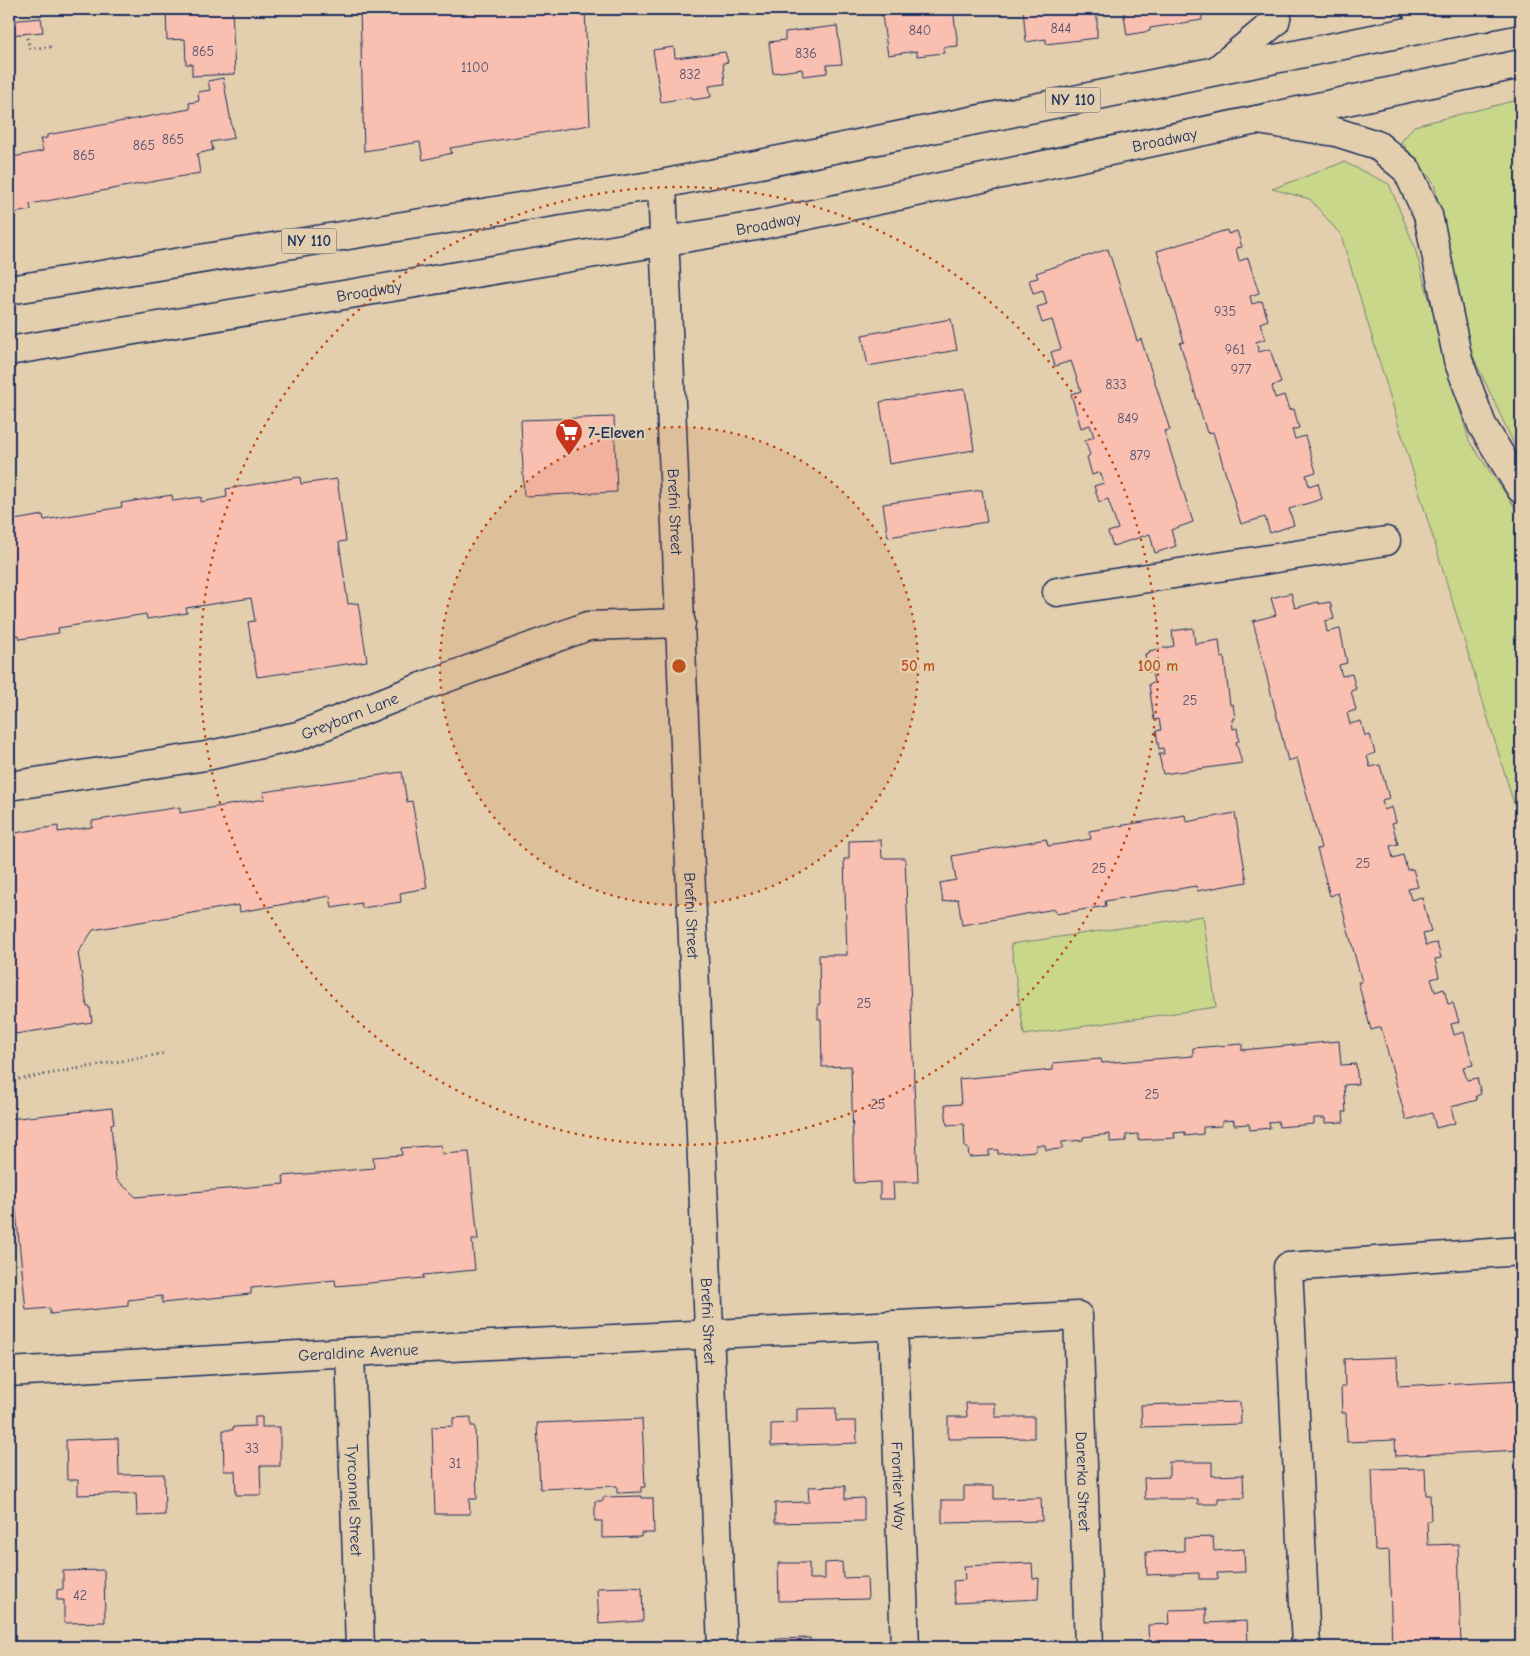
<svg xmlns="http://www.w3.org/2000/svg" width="1530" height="1656" viewBox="0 0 1530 1656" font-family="'Comic Neue',sans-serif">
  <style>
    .green { fill: #c9d78b; stroke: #728374 }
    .building { fill: #f9bfb0; stroke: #1b2f5e }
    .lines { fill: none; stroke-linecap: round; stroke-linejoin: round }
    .minor-casing { stroke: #1b2f5e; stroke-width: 31 }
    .major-casing { stroke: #1b2f5e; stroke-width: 31 }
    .highway-casing { stroke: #1b2f5e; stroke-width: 31 }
    .path { stroke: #1b2f5e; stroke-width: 3; stroke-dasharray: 1 4; stroke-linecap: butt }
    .minor { stroke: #e3cead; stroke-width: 28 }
    .major { stroke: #e3cead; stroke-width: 28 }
    .highway { stroke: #e3cead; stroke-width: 28 }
    .ring { fill: none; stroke: #bf511c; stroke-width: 2.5; stroke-dasharray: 2.5 5 }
    .labels { text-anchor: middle; stroke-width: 5; stroke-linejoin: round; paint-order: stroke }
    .number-label { font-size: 14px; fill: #525372 }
    .shield { fill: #e3cead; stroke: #575f76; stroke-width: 1 }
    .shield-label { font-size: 15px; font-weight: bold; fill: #1b2f5e }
    .street-label { font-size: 16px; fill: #1b2f5e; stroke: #e3cead }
    .poi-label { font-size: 16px; font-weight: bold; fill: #1b2f5e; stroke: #e3cead; text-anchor: start }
    .centre { fill: #bf511c; stroke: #e3cead; stroke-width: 2.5 }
    .ring-label { font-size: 15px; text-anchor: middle; font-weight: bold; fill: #bf511c; stroke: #e3cead; stroke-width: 5; stroke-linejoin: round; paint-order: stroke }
  </style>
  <rect width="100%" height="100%" fill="#e3cead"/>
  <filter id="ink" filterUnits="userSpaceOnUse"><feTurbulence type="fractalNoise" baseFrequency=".02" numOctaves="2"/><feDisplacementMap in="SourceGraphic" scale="10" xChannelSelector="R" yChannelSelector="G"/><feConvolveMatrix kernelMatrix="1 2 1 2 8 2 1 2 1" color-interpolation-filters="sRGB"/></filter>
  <g filter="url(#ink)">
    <g class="green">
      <path d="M1521,99V459L1471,352L1434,183L1401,142L1414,126Z"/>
      <path d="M1344,162L1389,184L1414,245L1469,441L1521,516V827L1341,235L1310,199L1272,189Z"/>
      <path d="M1203,916L1216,1007L1024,1035L1011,944Z"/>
    </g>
    <g class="building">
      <path d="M166,9H232L235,74L192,76V64H186L185,39L167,40Z"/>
      <path d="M360,9H585L590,125L450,148L452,153L423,160L420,142L364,151Z"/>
      <path d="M881,9H901L902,14L953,9L958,46L943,47L944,53L917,56V51L888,55Z"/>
      <path d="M1023,9H1097V38L1046,44V39L1026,42Z"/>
      <path d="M1123,9H1201L1202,20L1150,28V31L1127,35Z"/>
      <path d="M41,18L43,32L9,35V21Z"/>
      <path d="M837,26L842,64L827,65V73L803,76L802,69L773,73L769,42L785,40V32Z"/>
      <path d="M674,47L675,58L725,52L728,62L723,63L725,84L709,86L711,97L692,100V97L661,102L653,50Z"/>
      <path d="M223,78L234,138L211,142L213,150L197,154L200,173L30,204L31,210L14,213L9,182V165L15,164L13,157L43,151L40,139L47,138V135L190,109L189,103L199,101L198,92L210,90L208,81Z"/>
      <path d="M1227,230L1228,234L1237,231L1242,247L1236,248L1239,261L1248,258L1259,293L1250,296L1252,304L1262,301L1268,320L1260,323L1265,339L1256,342L1259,352L1270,349L1281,383L1272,386L1275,398L1284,395L1289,410L1294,409L1299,428L1292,430L1295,439L1305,436L1316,472L1306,475L1309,486L1318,483L1322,499L1289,509L1294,525L1270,533L1265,517L1241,524L1213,432L1207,433L1180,343L1184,342L1157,251Z"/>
      <path d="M1108,249L1137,341L1141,339L1170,430L1164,431L1193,522L1171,530L1176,546L1155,553L1150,534L1113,546L1108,532L1118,529L1108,499L1099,502L1094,486L1104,483L1100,472L1092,475L1087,457L1090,455L1085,440L1094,437L1090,425L1081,428L1071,394L1081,391L1071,361L1055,366L1051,352L1061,349L1052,320L1042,323L1037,307L1047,304L1043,290L1033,293L1029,280L1038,278L1036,273Z"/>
      <path d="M951,319L957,350L868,366L862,335Z"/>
      <path d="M965,389L974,450L889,464L880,402Z"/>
      <path d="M614,417L617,492L524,496L521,420Z"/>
      <path d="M300,477L301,484L337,479L346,541L339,542L348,604L358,603L367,661L257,677L248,622L255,621L251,598L186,608L187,613L147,619L146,614L58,628L59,633L20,639L19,635L9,636V521L43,515L44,520L122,507L121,503L172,495L173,501L201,497V502L227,497L226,489Z"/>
      <path d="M982,490L987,522L888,537L883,504Z"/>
      <path d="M1291,593L1295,608L1318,602L1319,604L1330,602L1334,619L1325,621L1327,632L1340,629L1347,663L1339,665L1342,676L1352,674L1356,689L1351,691L1356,710L1347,713L1350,724L1361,721L1365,736L1370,735L1375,753L1367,756L1370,767L1380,765L1389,798L1382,800L1384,810L1392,807L1396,822L1392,823L1398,844L1390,846L1393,858L1403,855L1407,870L1413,869L1418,887L1408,889L1411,900L1422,897L1431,932L1423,934L1426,945L1437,943L1441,958L1435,959L1439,977L1431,979L1435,992L1444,989L1448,1004L1453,1003L1459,1022L1451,1024L1454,1035L1464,1032L1473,1065L1463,1067L1467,1080L1477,1078L1481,1094L1476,1096L1477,1100L1451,1107L1455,1123L1436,1128L1432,1113L1406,1120L1381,1027L1371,1030L1358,982H1362L1338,893L1330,896L1317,849L1321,848L1297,758L1288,761L1253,621L1276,615L1271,598Z"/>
      <path d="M1193,628L1195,644L1219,640L1221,658L1224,657L1230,705L1233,704L1235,719H1232L1233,729L1237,728L1239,741L1236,742L1242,763L1163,774L1159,754H1164L1163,748L1159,749L1156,731L1161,730L1159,719L1154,720L1149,684L1154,683L1152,671L1148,672L1145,654L1150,653L1149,651L1174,646L1172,631Z"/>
      <path d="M402,772L407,802L412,801L427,888L400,893L401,902L362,908L361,903L332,908L330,896L240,912L239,905L93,930L78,953L87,1007H90L92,1022L9,1035V834L58,826V832L92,827V821L180,807V813L265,799L263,792Z"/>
      <path d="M1235,813L1247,882L1197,891L1196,886L1105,901L1106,906L1056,914L1055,909L962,925L958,899L943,902L940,883L956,880L952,856L1046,839L1048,846L1091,839L1089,831L1185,815L1186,822Z"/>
      <path d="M881,840L882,858H905L918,1182H893L894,1199H880V1182L854,1183L851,1066L822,1067L821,1019H818V1004H820L819,955H847L844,859H849V841Z"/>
      <path d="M1339,1041L1341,1065L1356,1064L1358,1084L1344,1085L1346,1112H1343L1344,1122L1325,1123V1118H1314V1124L1279,1127L1278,1121L1269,1122L1270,1128L1250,1130L1249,1124L1234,1125V1120L1222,1121V1126L1203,1127V1134L1185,1136V1132L1174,1133L1175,1138L1138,1140V1134L1126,1135V1141L1110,1142V1134L1083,1137V1140L1062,1142V1149L1046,1150L1045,1145H1036V1151L998,1154V1150H989V1156L969,1157L968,1148H965L964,1124L947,1125L945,1105L961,1104L959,1079L1053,1070V1063L1101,1059L1102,1063L1193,1056V1048L1242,1044V1050Z"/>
      <path d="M112,1108L114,1123L111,1124L116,1179L136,1197L284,1184L283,1176L374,1168L373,1157L402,1155L401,1148L441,1145L442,1154L469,1152L478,1240H472L475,1270L423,1275L424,1278L336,1286L335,1280L251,1288V1294L162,1303V1296L128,1300V1306L50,1314V1308L26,1310L9,1142V1119Z"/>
      <path d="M1397,1357L1398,1386L1521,1380V1450L1396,1456L1395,1440L1347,1442L1346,1413H1342L1341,1387H1345L1344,1359Z"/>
      <path d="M1240,1402L1241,1424L1142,1427L1141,1405Z"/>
      <path d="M966,1403H995V1417H1034V1438L948,1439V1417H967Z"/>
      <path d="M836,1408V1421H856L857,1443L771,1446V1424L797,1423V1409Z"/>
      <path d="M255,1417H262V1427H280V1466H260L261,1495H236L235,1471H224L223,1430H233V1427L255,1426Z"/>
      <path d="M471,1417V1426H475L477,1499H469L470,1514H435L432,1427L453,1426V1418Z"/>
      <path d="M642,1419L645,1487H641V1492L617,1493V1486L540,1489L537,1423Z"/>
      <path d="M118,1438L119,1475L164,1474L165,1515L137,1516L136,1493L78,1495V1480H67L66,1440Z"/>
      <path d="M1169,1462H1212V1476L1243,1475L1244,1498H1218V1504H1198V1499H1145L1144,1478L1169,1477Z"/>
      <path d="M1425,1468L1426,1495H1430L1431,1521H1427L1428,1545L1458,1544L1461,1647H1392L1389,1550L1375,1551L1372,1469Z"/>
      <path d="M845,1486V1499L864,1498V1521L775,1523V1503L809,1502L808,1487Z"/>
      <path d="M964,1486H994V1499L1041,1498L1042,1521L942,1523V1500H964Z"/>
      <path d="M642,1496V1498H653L654,1533H641V1537L602,1538V1521H595V1501H603V1497Z"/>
      <path d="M1213,1537L1214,1551L1244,1549L1245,1572L1217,1573L1218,1579H1199V1573L1147,1575L1146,1552L1184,1551V1538Z"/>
      <path d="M842,1562L843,1578L867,1577L868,1599L779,1601L778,1563H809V1579H825V1563Z"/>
      <path d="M1032,1563L1033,1579L1039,1578L1038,1599L955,1603L953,1581L965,1580L964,1566Z"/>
      <path d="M104,1570L105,1622L64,1623V1600H57V1590L63,1589V1571Z"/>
      <path d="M631,1587L642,1588L643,1621L599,1624L597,1588Z"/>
      <path d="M1206,1609V1623L1247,1621L1248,1644L1149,1647L1148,1625L1170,1624L1169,1610Z"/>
      <path d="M810,1638V1647H777L776,1639Z"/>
    </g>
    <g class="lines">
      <g class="minor-casing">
        <g id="minor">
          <path id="s1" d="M662,184L722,1647"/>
          <path d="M1057,592L1386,541"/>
          <path id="s2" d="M9,786L206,756L298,736L427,685L588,626L681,623"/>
          <path id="s3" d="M893,1325L905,1647"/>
          <path id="s4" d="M350,1352L360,1647"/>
          <path id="s5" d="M9,1372L350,1352L1078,1316L1089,1647"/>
          <path d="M1306,1647L1288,1267L1521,1251"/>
        </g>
      </g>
      <g class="major-casing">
        <g id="major">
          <path d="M1217,70L1275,22L1278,9"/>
          <path d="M9,290L662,184L1520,9"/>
          <path id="s6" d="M9,351L756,226L1521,64"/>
        </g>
      </g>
      <g class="highway-casing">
        <g id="highway">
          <path d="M1416,9L1485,17"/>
          <path d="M1257,120L1336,132L1377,145L1407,170L1428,215L1458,360L1482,425L1521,489"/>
        </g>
      </g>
      <g class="path">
        <path d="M27,38L30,48L52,47"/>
        <path d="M9,1081L166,1053"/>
      </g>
      <use href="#minor" class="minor"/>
      <use href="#major" class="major"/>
      <use href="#highway" class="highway"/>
    </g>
  </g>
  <circle cx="679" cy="666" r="239" fill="#bf511c" fill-opacity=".12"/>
  <g class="ring">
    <circle cx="679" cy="666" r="239"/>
    <circle cx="679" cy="666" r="479"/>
  </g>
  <defs>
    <g id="supermarket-pin" transform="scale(1.4375)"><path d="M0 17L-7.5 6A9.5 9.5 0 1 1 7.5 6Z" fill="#c8321e" stroke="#e3cead"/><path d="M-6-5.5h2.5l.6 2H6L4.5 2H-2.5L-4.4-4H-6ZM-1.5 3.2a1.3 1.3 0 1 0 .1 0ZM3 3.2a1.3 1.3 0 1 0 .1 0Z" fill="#fff"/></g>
  </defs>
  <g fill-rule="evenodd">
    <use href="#supermarket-pin" x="569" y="432"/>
  </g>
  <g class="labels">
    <g class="number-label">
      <text x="1061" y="33">844</text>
      <text x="920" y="35">840</text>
      <text x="203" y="56">865</text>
      <text x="806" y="58">836</text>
      <text x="475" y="72">1100</text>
      <text x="690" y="79">832</text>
      <text x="173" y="144">865</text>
      <text x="144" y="150">865</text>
      <text x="84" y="160">865</text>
      <text x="1225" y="316">935</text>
      <text x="1235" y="354">961</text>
      <text x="1241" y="374">977</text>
      <text x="1116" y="389">833</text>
      <text x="1128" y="423">849</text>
      <text x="1140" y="460">879</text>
      <text x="1190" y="705">25</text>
      <text x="1363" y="868">25</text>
      <text x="1099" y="873">25</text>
      <text x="864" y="1008">25</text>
      <text x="1152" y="1099">25</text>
      <text x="878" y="1109">25</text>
      <text x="252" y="1453">33</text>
      <text x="455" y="1468">31</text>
      <text x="80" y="1600">42</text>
    </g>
    <g class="shield">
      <rect x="1045.5" y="87.5" width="55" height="25" rx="4"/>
      <rect x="281.5" y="228.5" width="55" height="25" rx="4"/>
    </g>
    <g class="shield-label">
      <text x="1073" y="105">NY 110</text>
      <text x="309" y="246">NY 110</text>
    </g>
    <g class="street-label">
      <text dy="6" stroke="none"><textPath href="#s6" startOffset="1175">Broadway</textPath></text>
      <text dy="6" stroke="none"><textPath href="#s6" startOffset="770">Broadway</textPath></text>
      <text dy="6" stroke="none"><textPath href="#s6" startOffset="365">Broadway</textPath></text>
      <text dy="6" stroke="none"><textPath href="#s1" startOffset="328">Brefni Street</textPath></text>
      <text dy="6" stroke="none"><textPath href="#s2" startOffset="349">Greybarn Lane</textPath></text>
      <text dy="6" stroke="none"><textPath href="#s1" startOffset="732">Brefni Street</textPath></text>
      <text dy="6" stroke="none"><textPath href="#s1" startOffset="1138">Brefni Street</textPath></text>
      <text dy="6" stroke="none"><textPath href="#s5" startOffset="350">Geraldine Avenue</textPath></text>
      <text dy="6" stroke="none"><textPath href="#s5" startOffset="1236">Darerka Street</textPath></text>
      <text dy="6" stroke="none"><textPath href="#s3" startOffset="161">Frontier Way</textPath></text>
      <text dy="6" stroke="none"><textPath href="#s4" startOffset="148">Tyrconnel Street</textPath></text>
    </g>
    <g class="poi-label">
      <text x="588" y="438">7-Eleven</text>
    </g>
  </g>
  <circle cx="679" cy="666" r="8" class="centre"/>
  <g class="ring-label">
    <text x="918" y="671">50 m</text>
    <text x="1158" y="671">100 m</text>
  </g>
  <rect width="1530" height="1656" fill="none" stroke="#e3cead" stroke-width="30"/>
  <rect x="15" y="15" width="1500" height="1626" fill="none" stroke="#1b2f5e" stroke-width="2" filter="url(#ink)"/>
</svg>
